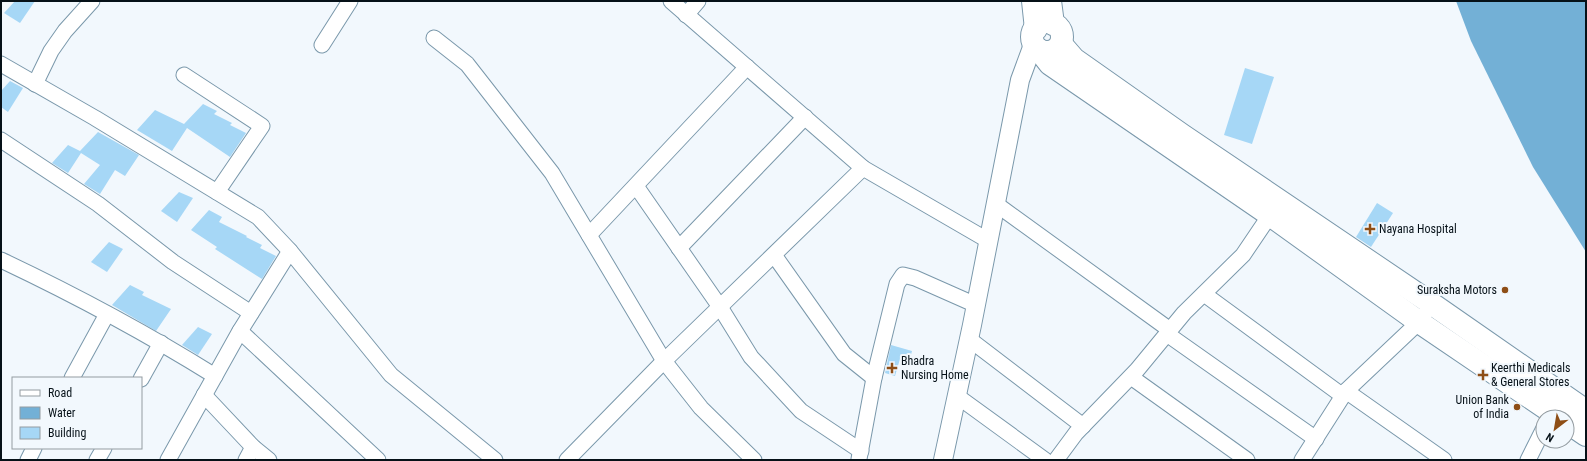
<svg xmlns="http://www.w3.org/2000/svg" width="1587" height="461" viewBox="0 0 1587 461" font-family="'Roboto Condensed',sans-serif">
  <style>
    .water { fill: #73b0d6 }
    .building { fill: #a6d7f6 }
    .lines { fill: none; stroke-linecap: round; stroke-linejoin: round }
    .minor-casing { stroke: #7a98ab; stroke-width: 17 }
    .tertiary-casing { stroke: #7a98ab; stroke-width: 20 }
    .primary-casing { stroke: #7a98ab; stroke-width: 24 }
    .minor { stroke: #fff; stroke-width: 15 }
    .tertiary { stroke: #fff; stroke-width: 18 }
    .primary { stroke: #fff; stroke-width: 22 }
    .poi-dot { fill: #8e4e16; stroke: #f2f8fd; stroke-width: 1.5 }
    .labels { text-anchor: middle; stroke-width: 4; stroke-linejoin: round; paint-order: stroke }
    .poi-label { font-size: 12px; fill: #061118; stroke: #f2f8fd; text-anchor: start }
  </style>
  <rect width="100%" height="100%" fill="#f2f8fd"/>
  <path class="water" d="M1456,1H1586V252L1533,167L1471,41Z"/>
  <g class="building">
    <path d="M15,1H35L20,23L4,13Z"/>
    <path d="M1245,68L1274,77L1252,144L1224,135Z"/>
    <path d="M10,81L23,88L8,112L1,107V91Z"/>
    <path d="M203,104L217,111L214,114L232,123L230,125L246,133L230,157L187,128L172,151L137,130L155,110L184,124Z"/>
    <path d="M98,132L139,155L125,176L115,170L100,194L84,184L100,165L81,153L68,173L52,163L68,145L80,151Z"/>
    <path d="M179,192L193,198L177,222L161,211Z"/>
    <path d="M1377,203L1393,213L1371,247L1356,237Z"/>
    <path d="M209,210L222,217L219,222L247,236L246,237L262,245L260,248L276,256L262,279L215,249L217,247L191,230Z"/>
    <path d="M109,242L123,249L107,272L91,262Z"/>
    <path d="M130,285L144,292L142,295L171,309L156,331L112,305Z"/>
    <path d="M198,327L212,334L198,355L182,345Z"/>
    <path d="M891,345L912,351L909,362L900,359L895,376L885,373Z"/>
  </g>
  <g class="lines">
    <g class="minor-casing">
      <g id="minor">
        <path d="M671,1L863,168"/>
        <path d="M686,15L698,1"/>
        <path d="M434,38L467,64L552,173L664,361L701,408L754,460"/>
        <path d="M322,45L350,1"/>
        <path d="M1,64L95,118L258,217L290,251L391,375L495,460"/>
        <path d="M184,75L262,126L217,192"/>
        <path d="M35,84L51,51L65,31L92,1"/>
        <path d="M1,140L98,204L173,262L251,313"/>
        <path d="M636,186L720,307L751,357L801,411L861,451"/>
        <path d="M996,204L1170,330"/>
        <path d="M589,235L747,67"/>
        <path d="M679,248L805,117"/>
        <path d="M774,255L844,354L874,378"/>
        <path d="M1,260C75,295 146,333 215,376"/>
        <path d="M1204,294L1343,396"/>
        <path d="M240,331L378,460"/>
        <path d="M1167,334L1316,439"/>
        <path d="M969,339L1083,426"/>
        <path d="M1131,377L1247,460"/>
        <path d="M72,378L107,314"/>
        <path d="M141,379L161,343"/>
        <path d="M1346,391L1444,460"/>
        <path d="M204,395L253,447L269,460"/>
        <path d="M957,396L1045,460"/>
        <path d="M859,459L874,378L897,284L903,275L915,278L976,305"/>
        <path d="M28,460L34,448"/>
        <path d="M97,460L104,448"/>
        <path d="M168,460L240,331L290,251"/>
        <path d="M246,460L253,447"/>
        <path d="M567,460L664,361L863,168L989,241"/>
        <path d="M1056,460L1076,433L1137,370L1184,313L1243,255L1270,215"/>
        <path d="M1302,460L1346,391L1419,322L1424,315"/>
        <path d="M1528,460L1543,430"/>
      </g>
    </g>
    <g class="tertiary-casing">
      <path id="tertiary" d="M943,460L972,325L1020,80L1034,42"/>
    </g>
    <g class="primary-casing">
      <g id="primary">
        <path d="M1033,1L1036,29"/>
        <path d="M1050,1L1053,24"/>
        <circle cx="1047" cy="37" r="15"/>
        <path d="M1061,44L1074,59L1182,135L1432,304L1586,411"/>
        <path d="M1039,50L1050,64L1270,215L1419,322L1559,417"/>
        <path d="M1567,422L1586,435"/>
      </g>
    </g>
    <use href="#minor" class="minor"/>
    <use href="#tertiary" class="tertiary"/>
    <use href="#primary" class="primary"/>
  </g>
  <g class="poi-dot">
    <path d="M1368 223h4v4h4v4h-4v4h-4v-4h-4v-4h4z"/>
    <circle cx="1505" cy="290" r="4"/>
    <path d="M890 362h4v4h4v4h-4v4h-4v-4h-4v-4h4z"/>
    <path d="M1481 369h4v4h4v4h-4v4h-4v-4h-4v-4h4z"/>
    <circle cx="1517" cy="407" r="4"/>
  </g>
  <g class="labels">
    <g class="poi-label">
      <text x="1379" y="233">Nayana Hospital</text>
      <text x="1497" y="294" text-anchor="end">Suraksha Motors</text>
      <text x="901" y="365">Bhadra<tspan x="901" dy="14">Nursing Home</tspan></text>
      <text x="1491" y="372">Keerthi Medicals<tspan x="1491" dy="14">&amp; General Stores</tspan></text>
      <text x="1509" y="404" text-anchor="end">Union Bank<tspan x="1509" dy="14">of India</tspan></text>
    </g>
  </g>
  <rect width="1587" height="461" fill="none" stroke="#061118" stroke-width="4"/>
  <rect x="12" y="377" width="130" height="72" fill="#f2f8fd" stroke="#949ca1"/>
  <rect x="20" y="390" width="20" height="6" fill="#ffffff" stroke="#949ca1"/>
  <text x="48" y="397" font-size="12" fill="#061118">Road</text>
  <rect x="20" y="407" width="20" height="12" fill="#73b0d6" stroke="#949ca1"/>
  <text x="48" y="417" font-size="12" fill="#061118">Water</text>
  <rect x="20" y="427" width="20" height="12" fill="#a6d7f6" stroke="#949ca1"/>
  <text x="48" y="437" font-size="12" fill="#061118">Building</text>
  <g transform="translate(1555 429) rotate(211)"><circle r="19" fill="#f2f8fd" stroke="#949ca1"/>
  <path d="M0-3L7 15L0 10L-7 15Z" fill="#8e4e16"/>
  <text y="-6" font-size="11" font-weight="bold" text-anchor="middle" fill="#061118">N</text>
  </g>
</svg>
